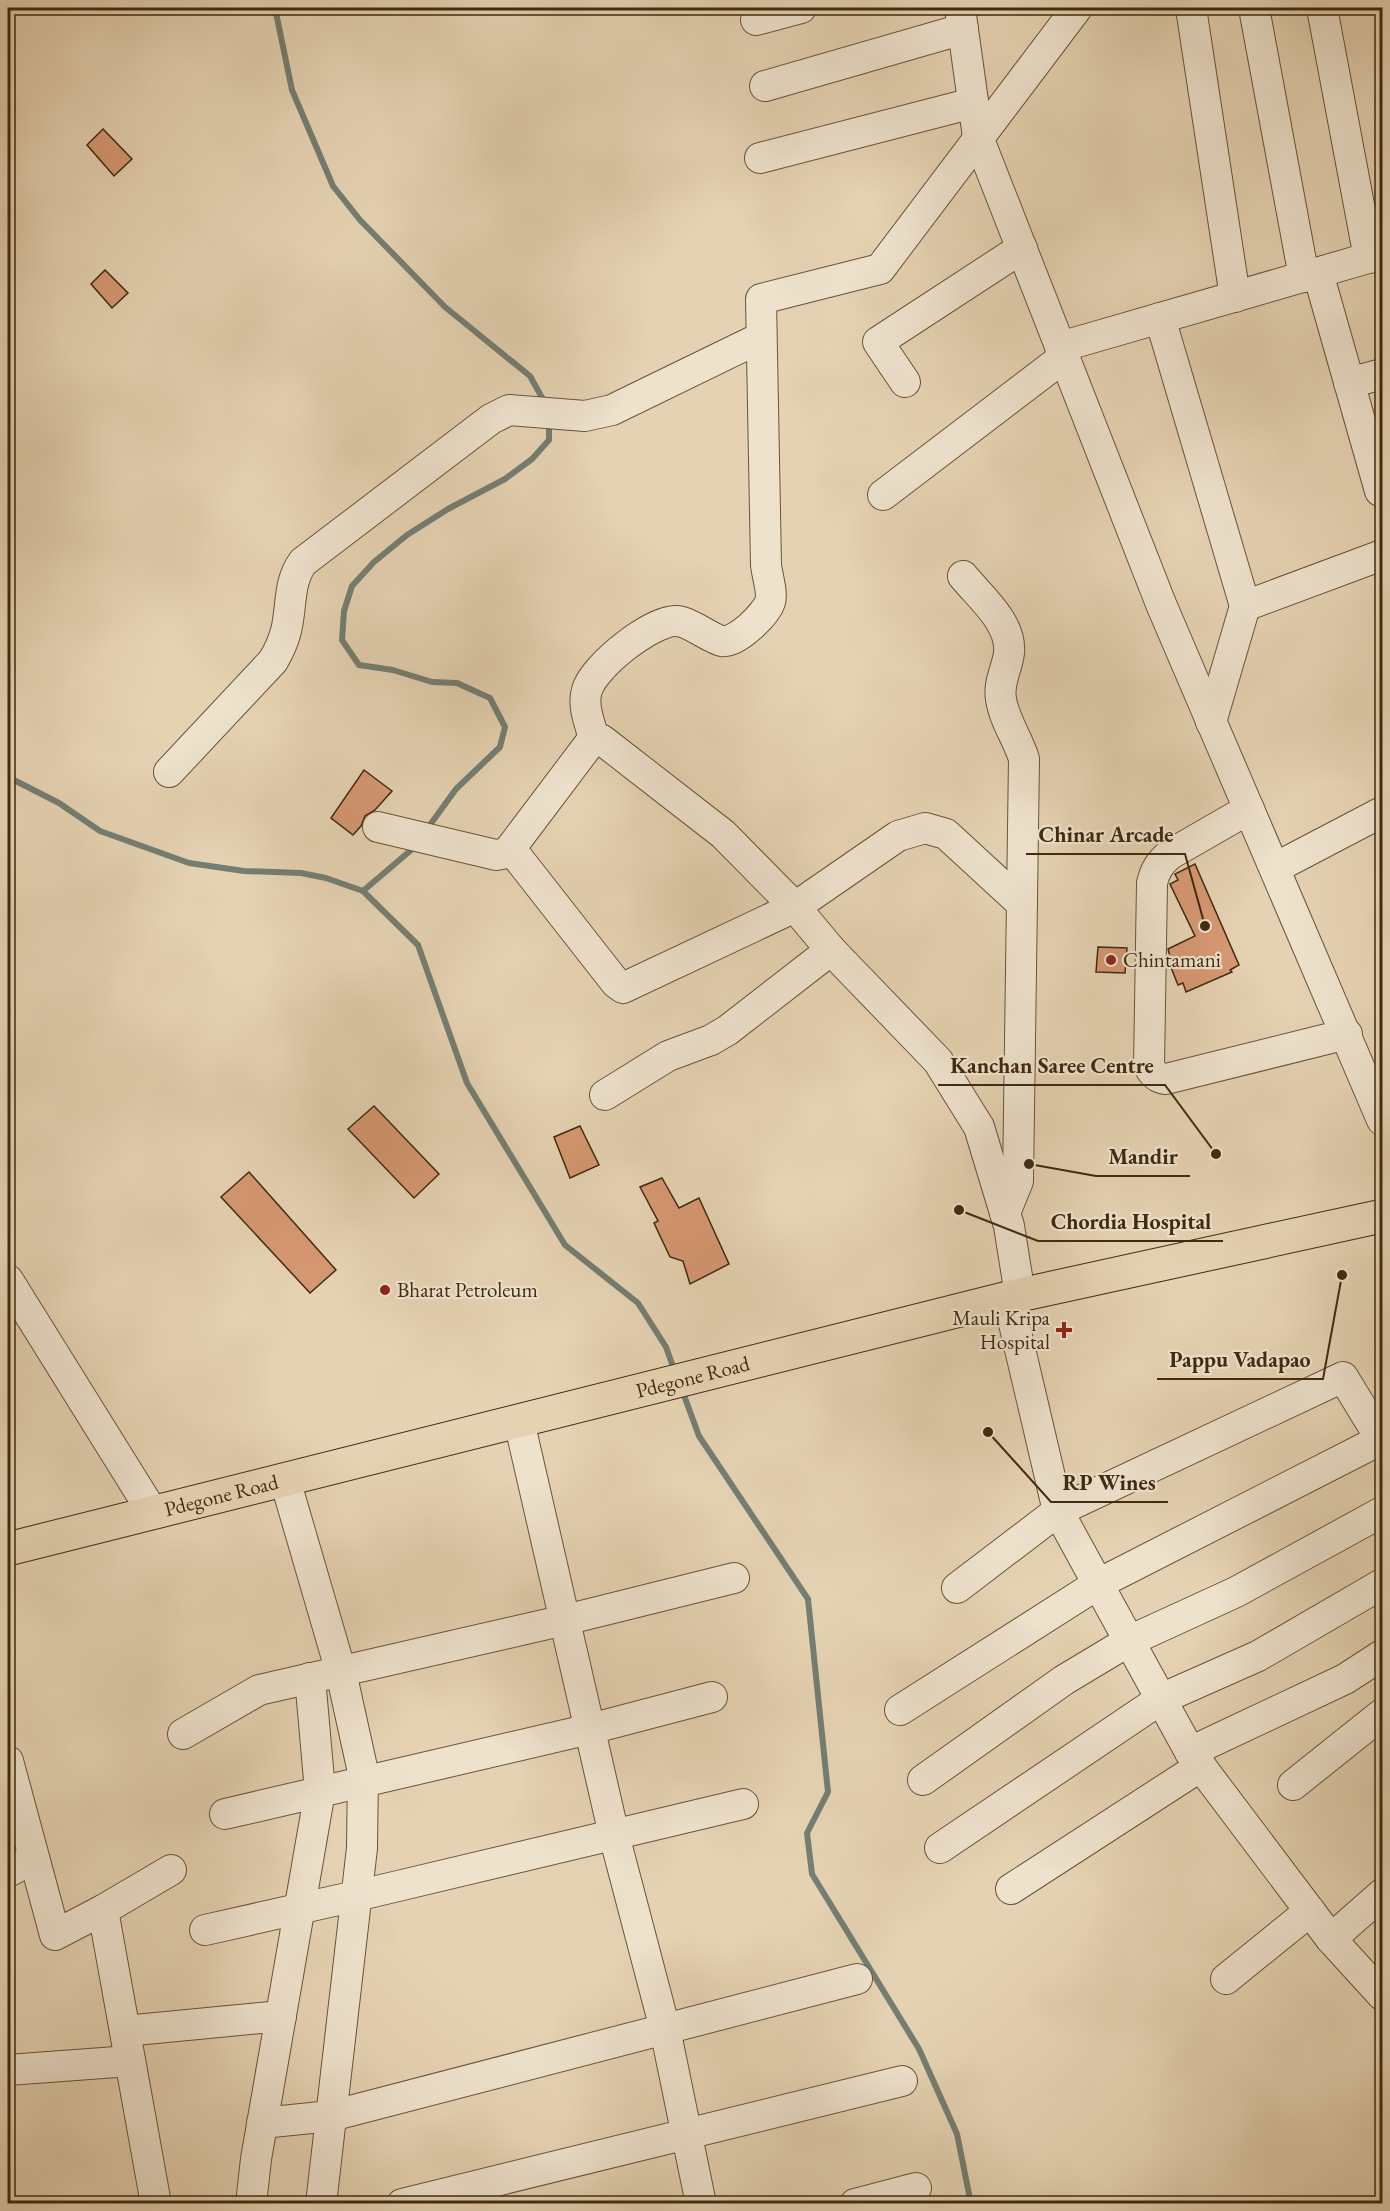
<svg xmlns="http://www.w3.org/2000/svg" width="1390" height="2211" viewBox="0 0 1390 2211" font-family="'EB Garamond',serif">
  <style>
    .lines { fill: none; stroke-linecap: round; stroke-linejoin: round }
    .stream { stroke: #747e72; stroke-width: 6 }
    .building { fill: #d69872; stroke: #3e2a0f; stroke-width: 1.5 }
    .minor-casing { stroke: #685438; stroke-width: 32 }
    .highway-casing { stroke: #3e2a0f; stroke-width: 35 }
    .minor { stroke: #eee2cd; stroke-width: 30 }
    .highway { stroke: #e5d2b2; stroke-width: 33 }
    .poi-dot { fill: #8f2418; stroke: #eee2cd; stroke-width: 2 }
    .labels { text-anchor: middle; stroke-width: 4.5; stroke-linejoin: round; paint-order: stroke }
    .poi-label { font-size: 21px; fill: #3e2a0f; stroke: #eee2cd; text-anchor: start }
    .street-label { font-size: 21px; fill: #3e2a0f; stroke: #eee2cd }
    .leader { fill: none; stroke: #3e2a0f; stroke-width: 2 }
    .callout-dot { fill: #3e2a0f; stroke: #eee2cd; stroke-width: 2 }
    .callout-label { font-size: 22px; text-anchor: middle; font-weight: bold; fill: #3e2a0f; stroke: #eee2cd; stroke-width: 4.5; stroke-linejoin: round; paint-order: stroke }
  </style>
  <rect width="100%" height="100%" fill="#e5d2b2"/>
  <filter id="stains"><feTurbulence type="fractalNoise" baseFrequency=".00333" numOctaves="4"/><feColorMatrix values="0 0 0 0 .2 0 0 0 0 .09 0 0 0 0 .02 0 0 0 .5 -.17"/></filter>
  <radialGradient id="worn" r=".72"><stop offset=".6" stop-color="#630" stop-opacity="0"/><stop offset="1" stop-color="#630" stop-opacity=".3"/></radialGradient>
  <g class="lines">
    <g class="stream">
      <path d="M275,8L292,90L333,186L360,220L445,307L530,376L545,403"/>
      <path d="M8,777L59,803L100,831L189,863L244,871L301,873L326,878L363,891L418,945L467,1083L565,1245L638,1303L666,1347L675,1372"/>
      <path d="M427,829L456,789L500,747L505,727L490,698L457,683L432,682L393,670L359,665L342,640L344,611L352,586L374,562L407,535L448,509L505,479L532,459L549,440V421"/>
      <path d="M363,891L417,845"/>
      <path d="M682,1390L699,1436L808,1599L828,1792L807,1833L812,1874L919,2049L957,2134L971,2204"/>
    </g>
  </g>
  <g class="building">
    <path d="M103,129L132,159L114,176L87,145Z"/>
    <path d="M105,270L128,293L112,308L91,284Z"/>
    <path d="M364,770L392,791L375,810L365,816L361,826L353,835L331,818Z"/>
    <path d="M1195,864L1239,965L1230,970L1232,972L1186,992L1183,983L1178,985L1168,960L1170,957L1168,949L1195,936L1170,884L1178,880L1175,874Z"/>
    <path d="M1098,947L1127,948L1125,973L1096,972Z"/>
    <path d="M374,1106L439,1174L414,1198L348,1129Z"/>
    <path d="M580,1126L599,1165L570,1178L554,1137Z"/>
    <path d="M249,1172L336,1270L310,1293L221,1197Z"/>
    <path d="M662,1178L679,1208L699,1198L729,1264L690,1284L683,1261L670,1257L654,1223L658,1221L640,1187Z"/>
  </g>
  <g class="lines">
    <g class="minor-casing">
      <g id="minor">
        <path d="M960,8L978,137L1161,604L1382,1120"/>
        <path d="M1191,8L1235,297"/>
        <path d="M1254,8L1304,277"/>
        <path d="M1322,8L1369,258"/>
        <path d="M756,20L801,8"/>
        <path d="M765,86L963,29"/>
        <path d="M760,158L973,103"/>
        <path d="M1318,273L1380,491"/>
        <path d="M1160,318L1245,606"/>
        <path d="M1060,347L1382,254"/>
        <path d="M905,382L878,342L1022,248"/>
        <path d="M1349,383L1382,374"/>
        <path d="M883,495L1064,357"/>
        <path d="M963,576C981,598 1012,623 1009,653C1007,669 998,683 1001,699C1004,720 1018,739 1024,759L1018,1181L1005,1213"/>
        <path d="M1211,722L1245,606L1382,555"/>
        <path d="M594,739C590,723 582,706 587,690C594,666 651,621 676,621C689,621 711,639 722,641C736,644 766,614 770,602C773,593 767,575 766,565L761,299L880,269L1077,8"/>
        <path d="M169,772L273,661C279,651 283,642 286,631C292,607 288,582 303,562L491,419L509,410L585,416L612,410L760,338"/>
        <path d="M1249,809L1169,855C1160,863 1155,870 1152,883L1149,1066C1153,1074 1157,1078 1166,1079L1347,1034"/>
        <path d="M378,827L496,855L507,853L590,743L594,739L602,740L723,834L795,907L831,950L938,1061L979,1127L1009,1226L1020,1295"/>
        <path d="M511,849L616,983L623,988L795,907L898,836L925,828L946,834L1022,904"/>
        <path d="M1275,868L1382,812"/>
        <path d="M605,1095L668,1056L711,1040L728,1030L831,950"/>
        <path d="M8,1280L153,1513"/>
        <path d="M1008,1298L1058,1511L1190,1752L1331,1939L1382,1995"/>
        <path d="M519,1421L614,1835L665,2029L701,2204"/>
        <path d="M285,1480L341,1672L363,1772L362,1848L321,2204"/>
        <path d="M957,1588L1058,1511L1343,1377L1382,1441"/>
        <path d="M900,1710L1098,1584L1382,1439"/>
        <path d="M183,1734L259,1690L565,1620L734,1578"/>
        <path d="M1190,1752L1345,1679L1382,1655"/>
        <path d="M8,1761L55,1935L103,1910L156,2204"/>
        <path d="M923,1780L1064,1680L1129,1641L1236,1592L1382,1512"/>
        <path d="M1293,1785L1382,1714"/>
        <path d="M225,1814L590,1729L712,1697"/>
        <path d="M940,1848L1161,1699L1258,1656L1382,1584"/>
        <path d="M8,1872L34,1858"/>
        <path d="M1011,1889L1201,1766"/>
        <path d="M103,1910L171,1870"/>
        <path d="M205,1930L356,1896L743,1804"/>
        <path d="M1331,1939L1382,1894"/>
        <path d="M1226,1979L1310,1911"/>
        <path d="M125,2031L281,2016"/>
        <path d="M8,2070L130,2061"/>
        <path d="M262,2123L331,2116L857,1979"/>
        <path d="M251,2204L256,2159L320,1791L310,1678"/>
        <path d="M402,2204L902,2081"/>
        <path d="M855,2204L916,2188"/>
      </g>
    </g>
    <g class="highway-casing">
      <g id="highway">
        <path id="s1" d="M8,1549L1020,1295L1382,1216"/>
      </g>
    </g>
    <use href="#minor" class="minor"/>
    <use href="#highway" class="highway"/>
  </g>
  <g class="poi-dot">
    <circle cx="1111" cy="960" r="6"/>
    <circle cx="385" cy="1290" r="6"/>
    <path d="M1061 1321h6v6h6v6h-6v6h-6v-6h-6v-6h6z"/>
  </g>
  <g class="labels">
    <g class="poi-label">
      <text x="1123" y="967">Chintamani</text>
      <text x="397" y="1297">Bharat Petroleum</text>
      <text x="1050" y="1325" text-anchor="end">Mauli Kripa<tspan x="1050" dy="24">Hospital</tspan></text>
    </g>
    <g class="street-label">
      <text dy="7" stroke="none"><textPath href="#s1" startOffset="706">Pdegone Road</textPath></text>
      <text dy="7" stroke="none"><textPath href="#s1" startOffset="220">Pdegone Road</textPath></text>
    </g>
  </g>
  <path class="leader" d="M1205 926L1185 854H1026M1216 1154L1165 1085H938M1029 1164L1096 1176H1190M959 1210L1038 1241H1223M1342 1275L1323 1379H1157M988 1432L1051 1502H1168"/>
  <g class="callout-dot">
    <circle cx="1205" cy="926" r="6"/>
    <circle cx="1216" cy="1154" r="6"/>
    <circle cx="1029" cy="1164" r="6"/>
    <circle cx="959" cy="1210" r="6"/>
    <circle cx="1342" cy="1275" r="6"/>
    <circle cx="988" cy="1432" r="6"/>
  </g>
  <g class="callout-label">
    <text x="1106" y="842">Chinar Arcade</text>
    <text x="1052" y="1073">Kanchan Saree Centre</text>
    <text x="1143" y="1164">Mandir</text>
    <text x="1131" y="1229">Chordia Hospital</text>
    <text x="1240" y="1367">Pappu Vadapao</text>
    <text x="1109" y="1490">RP Wines</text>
  </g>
  <rect width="1390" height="2211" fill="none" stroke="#e5d2b2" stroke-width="30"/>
  <rect x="9" y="9" width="1372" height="2193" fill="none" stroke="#3e2a0f" stroke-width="3"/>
  <rect x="15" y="15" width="1360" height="2181" fill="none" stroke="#3e2a0f" stroke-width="1.5"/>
  <rect width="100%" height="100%" filter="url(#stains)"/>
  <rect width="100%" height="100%" fill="url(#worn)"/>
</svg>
